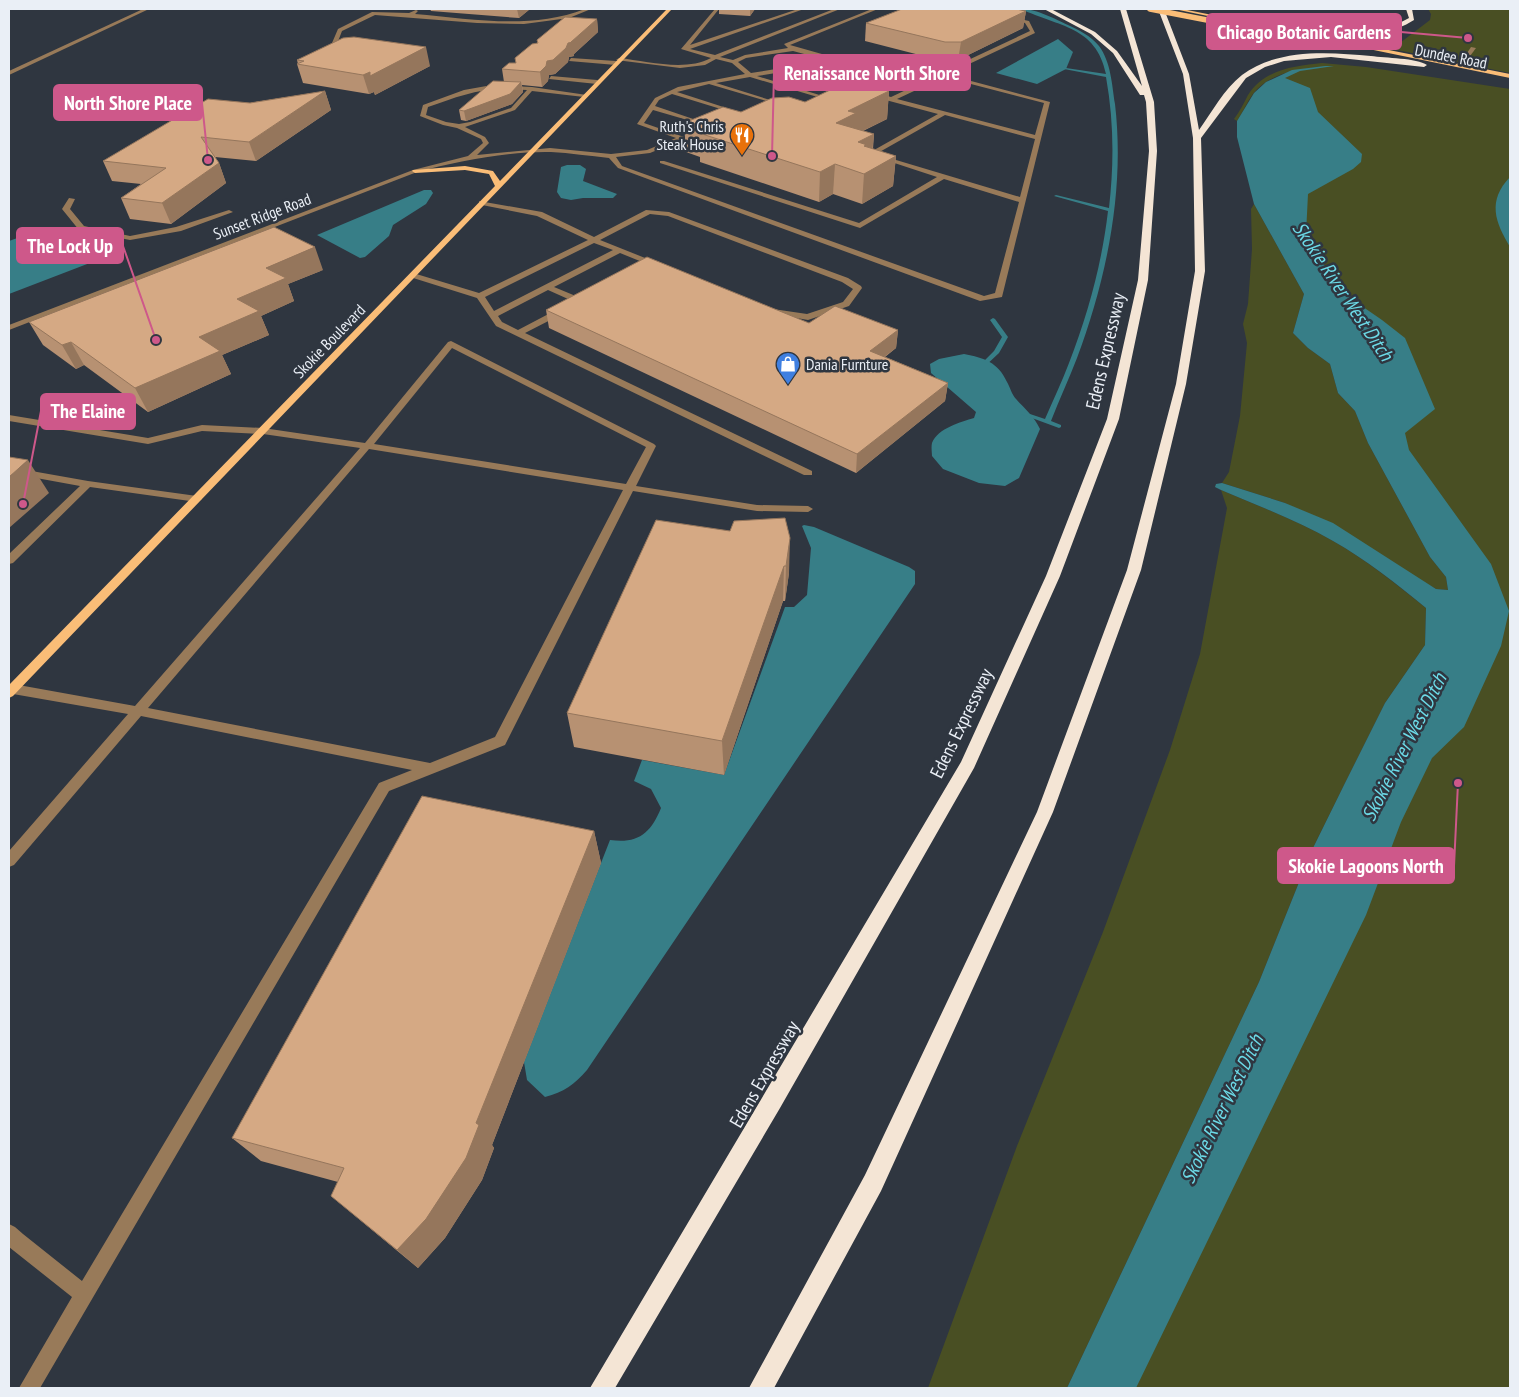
<svg xmlns="http://www.w3.org/2000/svg" width="1519" height="1397" viewBox="0 0 1519 1397" font-family="'PT Sans Narrow',sans-serif">
  <style>
    .green { fill: #494f23 }
    .water { fill: #377e87 }
    .lines { fill: none; stroke-linecap: round; stroke-linejoin: round }
    .stream { fill: #377e87; fill-rule: evenodd }
    .minor { fill: #987a59; fill-rule: evenodd }
    .major { fill: #fabd77; fill-rule: evenodd }
    .highway { fill: #f4e5d5; fill-rule: evenodd }
    .major-bridge { stroke: #fabd77; stroke-width: 5.5 }
    .wall { fill: #b79172 }
    .shaded-wall { fill: #95765c }
    .building { fill: #d5a984; stroke: #95765c }
    .labels { text-anchor: middle; stroke-width: 5; stroke-linejoin: round; paint-order: stroke }
    .far-street-label { font-size: 16px; fill: #eaeff6; stroke: #2f3640 }
    .far-poi-label { font-size: 16px; fill: #eaeff6; stroke: #2f3640; text-anchor: end }
    .street-label { font-size: 19px; fill: #eaeff6; stroke: #2f3640 }
    .water-label { font-size: 20px; font-style: italic; fill: #6cdae7; stroke: #2f3640 }
    .leader { fill: none; stroke: #ce588a; stroke-width: 2 }
    .callout-dot { fill: #ce588a; stroke: #2f3640; stroke-width: 2 }
    .callout { fill: #ce588a; stroke: #ce588a; stroke-width: 2 }
    .callout-label { font-size: 20px; text-anchor: middle; font-weight: bold; fill: #fff }
  </style>
  <rect width="100%" height="100%" fill="#2f3640"/>
  <g class="green">
    <path d="M1428,9H1510V73L1392,49L1430,20L1431,14Z"/>
    <path d="M1322,63L1366,67L1510,89V1388H1104L1475,638L1319,286L1263,91L1297,70L1320,67C1297,69 1268,74 1253,94C1247,102 1243,112 1237,121L1234,119C1240,111 1244,103 1248,95C1264,69 1295,66 1322,63Z"/>
    <path d="M1254,204L1304,294L1293,333L1308,348L1330,364L1338,393L1355,411L1368,443L1430,557L1446,577L1448,590L1436,589L1285,503L1222,483L1229,472L1240,416L1247,343L1243,324L1248,304L1252,249L1251,209Z"/>
    <path d="M1221,490C1258,506 1297,520 1333,541C1365,559 1396,584 1426,608L1425,645L1385,703L1344,785L1312,850L1259,982L1067,1388H928L1017,1146L1103,932L1170,750L1200,654L1227,508Z"/>
  </g>
  <g class="water">
    <path d="M1058,39L1073,52L1066,69L1037,84L996,73Z"/>
    <path d="M1325,66H1334L1300,71L1285,78L1310,88L1318,112L1362,154L1361,162L1353,169L1308,194L1306,234L1311,249L1353,300L1382,320L1405,338L1435,409L1405,433L1409,450L1491,564L1509,611L1501,646L1464,727L1432,758L1401,822L1366,915L1136,1388H1067L1259,982L1312,850L1344,785L1385,703L1425,645L1426,608C1397,584 1365,559 1333,541C1297,520 1258,506 1221,490L1215,487L1216,484L1222,483L1285,503L1333,523L1436,589L1448,590L1446,577L1430,557L1368,443L1355,411L1338,393L1330,364L1308,348L1293,333L1304,294L1254,204L1237,137V121L1254,93L1266,82L1292,70Z"/>
    <path d="M567,165H580L586,169L583,181L617,194L613,198H583L571,200L561,198L557,192L561,167Z"/>
    <path d="M1510,177V247C1495,222 1487,201 1510,177Z"/>
    <path d="M424,190H431L433,193L426,204L393,225L389,236L365,257L360,258L317,235Z"/>
    <path d="M23,236L74,253L97,257L95,261L9,294V241Z"/>
    <path d="M964,354C984,358 998,362 1007,382C1010,387 1012,395 1016,399C1025,409 1034,416 1040,429L1019,478L1005,486L979,483L943,469L932,456C932,453 931,447 932,443C938,428 961,422 974,418L976,412L931,373L930,364L939,359Z"/>
    <path d="M804,525L814,527L909,567L915,571V584L587,1070C574,1085 564,1092 545,1097L527,1080L524,1062L601,863L610,840C638,844 651,833 661,808L651,789L634,781L642,760L724,775L785,607H794L807,595L811,548L802,526Z"/>
  </g>
  <g class="lines">
    <g class="stream">
      <path d="M1021,9C1034,8 1056,19 1068,25C1079,30 1091,36 1099,46C1111,62 1112,85 1115,104C1125,189 1107,278 1077,358C1069,379 1059,400 1051,421L1061,425V427L1059,428L1021,414L1024,412L1045,419C1053,400 1062,382 1069,363C1088,314 1102,263 1108,211L1054,196L1056,195L1109,208C1114,164 1114,121 1106,77L1064,69L1066,68L1106,74C1096,26 1059,27 1021,9Z"/>
      <path d="M993,318L995,319L1008,337L999,353L983,368H979V366L994,351L1002,337L990,320Z"/>
    </g>
    <g class="minor">
      <path d="M143,9H149L9,75V71Z"/>
      <path d="M585,9H591L569,18L524,24L477,23L375,15L342,31L337,44L332,43L338,29L372,12L409,13L416,10L418,11L415,14C472,19 530,30 585,9Z"/>
      <path d="M715,9H719L690,45L798,9H804L690,49L715,55L834,9H840L720,57L733,60L745,55L788,48L784,44L872,9H878L790,45L875,69L964,62L1030,31L1025,23L1006,18V16L1029,21L1035,33L967,65L926,69L1050,102L1002,297L980,301L618,168L609,158C590,156 570,153 551,152C509,151 457,161 417,172L9,330V325L413,170L468,156L483,143L481,139L457,128L443,125L420,116L423,105L464,90L492,85L532,87L587,95L584,97L532,91L515,110L465,127L485,137L489,143L477,155L550,148L611,154L647,150L676,138L637,124L655,98L678,87L745,74L732,63L716,59L705,65L680,68L616,60L619,58C647,61 685,72 711,58L681,49ZM793,51L875,73L916,70L938,75L891,97L796,72L776,69L751,73L738,62L746,58ZM776,73L796,76L938,114L867,154L937,177L859,223L664,161H660V163L860,228L944,179L1019,202L995,293L984,296L622,166L616,157L650,153L684,139V137L644,123L653,110L708,126V124L655,106L659,100L672,94L737,114L742,113L677,92L709,84L783,106V104L716,83L750,77L831,101L836,100L757,76ZM944,77L1044,103L1035,135L897,99ZM504,89L527,90L511,108L470,122L459,124L446,122L426,115L428,107C454,98 476,89 504,89ZM945,115L1035,139L1020,197L876,154Z"/>
      <path d="M1471,47L1476,48L1462,67H1458Z"/>
      <path d="M571,58L616,61L619,63L616,65L569,61Z"/>
      <path d="M551,76L597,80L600,82L597,84L549,79Z"/>
      <path d="M69,198L75,199L70,209L84,226L130,236L176,227L229,210L233,212L181,231L130,240L79,230L62,209Z"/>
      <path d="M479,201L542,212L594,237L646,210L669,212L848,278L861,286L862,288L849,306L808,320L768,313L620,253L554,287L583,299V303H577L548,290L498,316L502,322L518,330L558,309H564V313L525,333L812,471V475H804L496,326L477,298L410,277V273H413L479,293L588,240L537,216L482,205H479ZM650,214L668,216L842,282L853,289L843,302L807,314L773,309L600,240ZM594,243L613,250L494,311L485,297Z"/>
      <path d="M451,341L654,444L656,446L636,486L757,505L808,506L813,509L808,512L757,511L633,491L505,745L389,791L40,1388H19L72,1297L9,1247V1224L15,1227L23,1234L82,1281L379,783L412,770L141,716L14,865L9,867V851L128,714L13,694L9,692V686L13,684L135,706L360,448L263,434L202,431L148,444L9,421V415L148,438L202,425L263,428L365,443L448,342ZM452,348L646,447L626,484L374,444ZM369,449L623,490L495,737L430,763L148,708Z"/>
      <path d="M9,467L88,481L197,496L202,499L197,502L90,487L13,563L9,564V554L80,486L9,473Z"/>
    </g>
    <g class="major">
      <path d="M667,9H672L13,696L9,698V685L495,186L489,174L465,170L415,173L412,171L413,170L465,166L493,171L500,181Z"/>
      <path d="M1174,9H1182L1510,74V78Z"/>
    </g>
    <g class="highway">
      <path d="M1044,9H1051L1095,32L1117,51L1142,86L1120,9H1126L1154,102L1157,151L1148,280L1119,419L1060,576L974,768L780,1108L615,1388H590L961,762L1046,576L1107,419L1138,280L1149,151L1146,102L1144,95H1140L1113,53L1091,34Z"/>
      <path d="M1158,9H1164L1189,74L1199,130C1212,112 1224,89 1242,75C1278,48 1329,52 1371,56C1385,58 1417,58 1427,65L1424,67L1331,57L1284,61L1265,67L1246,78L1201,138L1205,271L1186,384L1141,570L1053,812L881,1191L774,1388H749L865,1175L1037,812L1127,570L1176,384L1195,271L1193,138L1183,74Z"/>
      <path d="M1406,9H1412L1414,20C1369,48 1312,35 1263,26C1251,24 1234,25 1225,19L1228,17C1282,25 1359,48 1409,18Z"/>
    </g>
    <path class="major-bridge" d="M1150,9L1212,21"/>
  </g>
  <g class="wall">
    <path d="M430,9H530L519,18L431,11Z"/>
    <path d="M719,9H755L750,16L719,14Z"/>
    <path d="M1026,11L1023,28L958,60L943,61L865,41L866,23Z"/>
    <path d="M597,19L598,32L574,54V56L569,57L568,62L555,74L549,75L548,81L542,87L522,85L523,92L512,104L466,121L461,120L459,110L504,82L502,69L516,63L537,43V40Z"/>
    <path d="M297,60L430,66L375,95L374,92L369,94L303,83L297,64H298Z"/>
    <path d="M325,91L331,110L256,161L215,157L219,163L226,183L171,224L130,219L121,198L141,184L112,181L103,161L250,103Z"/>
    <path d="M889,91L887,119L863,131L874,134L873,149L896,156L893,186L862,204L833,194L819,202L700,162V157L686,152L684,123L741,112L805,102Z"/>
    <path d="M323,270L288,284L294,301L261,316L269,335L222,355L231,374L148,412L84,365L76,369L43,345L29,322Z"/>
    <path d="M546,310L809,323L898,330L896,348L885,357L948,383L945,401L856,473L549,328Z"/>
    <path d="M785,518L789,573L785,601H783L724,775L574,747L567,713L730,531Z"/>
    <path d="M594,831L601,863L492,1145L494,1148L482,1180L445,1238L418,1268L331,1196L338,1182L261,1161L232,1138Z"/>
  </g>
  <g class="shaded-wall">
    <path d="M517,9H530L519,18Z"/>
    <path d="M750,9H755L750,16Z"/>
    <path d="M1026,11L1023,28L958,60L961,42Z"/>
    <path d="M597,19L598,32L574,54V56L569,57L568,62L555,74L549,75L548,81L542,87L540,72L547,61L568,43L571,42Z"/>
    <path d="M426,47L430,66L375,95L374,92L369,94L363,75Z"/>
    <path d="M521,82L523,92L512,104L466,121L464,111Z"/>
    <path d="M325,91L331,110L256,161L249,142Z"/>
    <path d="M889,91L887,119L854,135L836,123L848,111Z"/>
    <path d="M874,134L871,163L896,156L893,186L862,204L864,174L858,142Z"/>
    <path d="M219,163L226,183L171,224L162,203Z"/>
    <path d="M835,164L833,194L819,202L820,172Z"/>
    <path d="M315,247L323,270L288,284L294,301L261,316L269,335L222,355L231,374L148,412L135,388L199,337L237,299L266,268Z"/>
    <path d="M898,330L896,348L868,369L870,351Z"/>
    <path d="M71,342L84,365L76,369L62,345Z"/>
    <path d="M948,383L945,401L856,473L857,454Z"/>
    <path d="M28,460L49,493L9,528V477Z"/>
    <path d="M790,538L789,573L785,601L786,566Z"/>
    <path d="M784,566L783,601L724,775L722,741Z"/>
    <path d="M594,831L601,863L492,1145L494,1148L482,1180L445,1238L418,1268L397,1250L476,1123Z"/>
  </g>
  <g class="building">
    <path d="M902,9H1016L1026,11L961,42H945L866,23Z"/>
    <path d="M565,17L597,19L571,42H573L568,43L566,48L553,60L547,61L546,66L540,72L502,69L509,63H516L515,58L532,44L538,43L537,40Z"/>
    <path d="M354,37L426,47L370,76V72L363,75L297,64L304,61L297,60L343,38Z"/>
    <path d="M851,80L889,91L848,111L856,113L836,123L874,134L858,142L867,145L864,146L896,156L864,174L835,164L820,172L699,133L706,130L684,123L723,107L741,112L772,98L789,97L805,102Z"/>
    <path d="M493,81L521,82L510,94L464,111L459,110Z"/>
    <path d="M325,91L249,142L201,137L219,163L162,203L121,198L166,168L103,161L208,99L250,103Z"/>
    <path d="M274,227L315,247L266,268L286,278L237,299L259,311L199,337L220,351L135,388L71,342L62,345L29,322Z"/>
    <path d="M647,257L809,323L835,306L898,330L870,351L948,383L857,454L546,310Z"/>
    <path d="M9,457L28,460L9,477Z"/>
    <path d="M785,518L790,538L786,566H784L722,741L567,713L656,520L730,531L734,521Z"/>
    <path d="M422,796L594,831L476,1123L479,1125L466,1158L426,1219L397,1250L331,1196L344,1168L232,1138Z"/>
  </g>
  <defs>
    <g id="restaurant-pin" transform="scale(1.25)"><path d="M0 17L-7.5 6A9.5 9.5 0 1 1 7.5 6Z" fill="#e8710a" stroke="#2f3640"/><path d="M-5-6h1v4h1v-4h1v4h1v-4h1v5L-1.5 .5V6h-2V.5L-5-1ZM5-6V6H3V1.5H1.5Q1.5-4 5-6Z" fill="#fff"/></g>
    <g id="shop-pin" transform="scale(1.25)"><path d="M0 17L-7.5 6A9.5 9.5 0 1 1 7.5 6Z" fill="#3f7fe0" stroke="#2f3640"/><path d="M-5-2.5h2.3a2.7 3.5 0 0 1 5.4 0H5L5.5 6h-11ZM-1.5-2.5h3a1.5 2.3 0 0 0-3 0Z" fill="#fff"/></g>
  </defs>
  <g fill-rule="evenodd">
    <use href="#restaurant-pin" x="742" y="135"/>
    <use href="#shop-pin" x="788" y="364"/>
  </g>
  <g class="labels">
    <g class="far-street-label">
      <text transform="translate(1451 56) rotate(11)" y="6">Dundee Road</text>
      <text transform="translate(262 216) rotate(-21)" y="6">Sunset Ridge Road</text>
      <text transform="translate(329 341) rotate(-46)" y="6">Skokie Boulevard</text>
    </g>
    <g class="far-poi-label">
      <text x="724" y="132">Ruth's Chris<tspan x="724" dy="18">Steak House</tspan></text>
      <text x="806" y="370" text-anchor="start">Dania Furnture</text>
    </g>
    <g class="street-label">
      <text transform="translate(1105 351) rotate(-77)" y="7">Edens Expressway</text>
      <text transform="translate(961 723) rotate(-64)" y="7">Edens Expressway</text>
      <text transform="translate(764 1074) rotate(-60)" y="7">Edens Expressway</text>
    </g>
    <g class="water-label">
      <text transform="translate(1343 291) rotate(56)" y="7">Skokie River West Ditch</text>
      <text transform="translate(1404 747) rotate(-63)" y="7">Skokie River West Ditch</text>
      <text transform="translate(1222 1109) rotate(-64)" y="7">Skokie River West Ditch</text>
    </g>
  </g>
  <path class="leader" d="M1468 38L1401 32M772 156L774 73M208 160L202 103M156 340L123 246M23 504L41 411M1458 783L1454 866"/>
  <g class="callout-dot">
    <circle cx="1468" cy="38" r="5"/>
    <circle cx="772" cy="156" r="5"/>
    <circle cx="208" cy="160" r="5"/>
    <circle cx="156" cy="340" r="5"/>
    <circle cx="23" cy="504" r="5"/>
    <circle cx="1458" cy="783" r="5"/>
  </g>
  <g class="callout">
    <rect x="1207" y="14" width="194" height="35" rx="5"/>
    <rect x="774" y="55" width="196" height="35" rx="5"/>
    <rect x="54" y="85" width="148" height="35" rx="5"/>
    <rect x="17" y="228" width="106" height="35" rx="5"/>
    <rect x="41" y="394" width="94" height="35" rx="5"/>
    <rect x="1278" y="848" width="176" height="35" rx="5"/>
  </g>
  <g class="callout-label">
    <text x="1304" y="39">Chicago Botanic Gardens</text>
    <text x="872" y="80">Renaissance North Shore</text>
    <text x="128" y="110">North Shore Place</text>
    <text x="70" y="253">The Lock Up</text>
    <text x="88" y="418">The Elaine</text>
    <text x="1366" y="873">Skokie Lagoons North</text>
  </g>
  <rect width="1519" height="1397" fill="none" stroke="#eaeff6" stroke-width="20"/>
</svg>
